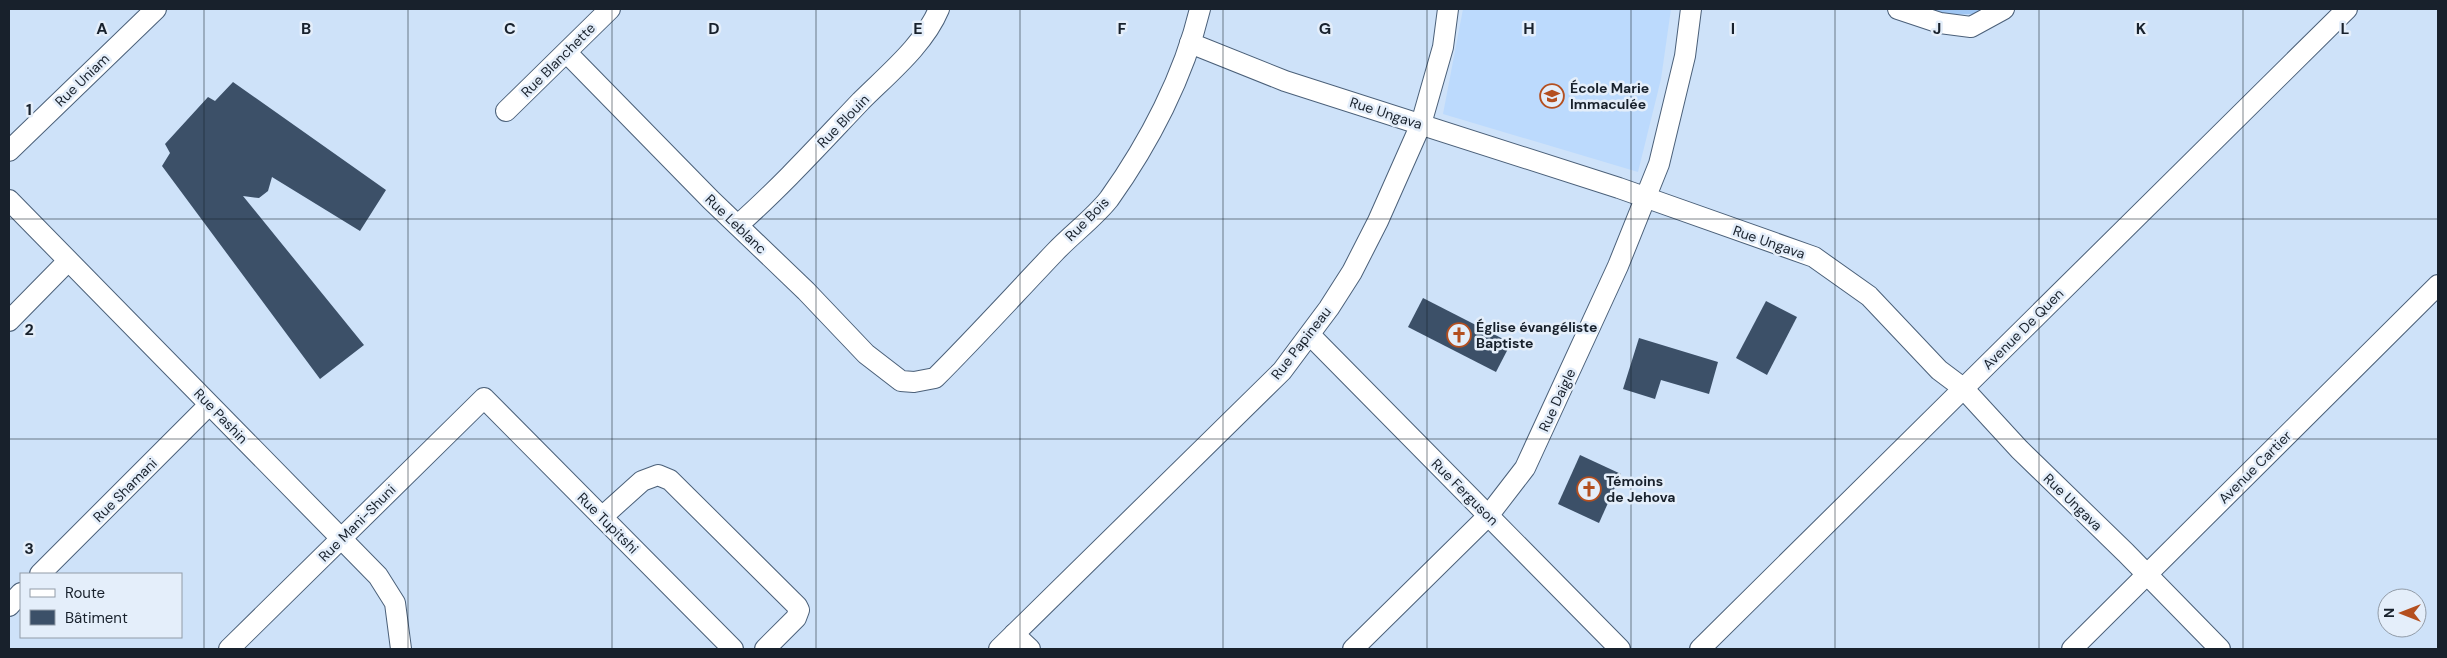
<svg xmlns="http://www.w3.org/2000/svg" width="2447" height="658" viewBox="0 0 2447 658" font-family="'DM Sans',sans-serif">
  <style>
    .built { fill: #bcdafd }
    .green { fill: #9fc6f3 }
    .building { fill: #3c5068 }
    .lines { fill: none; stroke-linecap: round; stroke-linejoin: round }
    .minor-casing { stroke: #4b6079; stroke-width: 22 }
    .minor { stroke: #fff; stroke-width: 20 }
    .grid { fill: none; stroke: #18212c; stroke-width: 1; stroke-opacity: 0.55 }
    .labels { text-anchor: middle; stroke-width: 5; stroke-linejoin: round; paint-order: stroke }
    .street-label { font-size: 14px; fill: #18212c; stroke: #e4eefa }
    .poi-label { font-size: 14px; font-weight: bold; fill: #18212c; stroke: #e4eefa; text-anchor: start }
    .grid-label { font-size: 16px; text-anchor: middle; font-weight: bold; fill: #18212c; stroke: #e4eefa; stroke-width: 5; stroke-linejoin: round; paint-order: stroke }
  </style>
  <rect width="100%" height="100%" fill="#cee2f9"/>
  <path class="built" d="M1463,9H1671L1661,79L1638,172L1443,114Z"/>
  <path class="green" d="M1927,9H1990L1985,14L1927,15Z"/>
  <g class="building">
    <path d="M233,82L386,190L360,231L272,177L268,191L259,198L243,196L364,345L320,379L162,166L170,153L165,144L208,97L215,101Z"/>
    <path d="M1423,298L1511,343L1496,372L1408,327Z"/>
    <path d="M1766,301L1797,317L1767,375L1736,358Z"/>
    <path d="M1639,338L1718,362L1709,394L1661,380L1655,399L1623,389Z"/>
    <path d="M1580,455L1621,474L1599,523L1558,504Z"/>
  </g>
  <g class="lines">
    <g class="minor-casing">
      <g id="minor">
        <path d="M1898,9L1940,23L1971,27L2004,9"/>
        <path d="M1190,43L1285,81L1619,188L1814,257L1869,296L1939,370L1963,388L2019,449L2126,553L2220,649"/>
        <path d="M567,53L711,200L806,291L866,354L901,381L914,382L935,378C976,337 1015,294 1055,252C1072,234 1094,218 1109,199C1149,143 1184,76 1200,9"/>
        <path d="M506,111L610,9"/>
        <path d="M9,151L156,9"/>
        <path d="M9,200L378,576L395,603L401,649"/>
        <path d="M738,225C782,186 821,143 861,101C888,74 924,45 939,9"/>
        <path d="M9,321L68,261"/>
        <path d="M1310,335L1620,649"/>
        <path d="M602,517L642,481L658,475L670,480L797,606L799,610L796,618L765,649"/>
        <path d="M40,574L209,405"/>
        <path d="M9,606L21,593"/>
        <path d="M1014,634L1030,649"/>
        <path d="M229,649L484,398L733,649"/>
        <path d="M999,649L1282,371L1329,308L1352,272L1378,221L1421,124L1443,47L1448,9"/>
        <path d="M1353,649L1488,516L1525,468L1618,266L1659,164L1685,56L1691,9"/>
        <path d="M1700,649L2347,9"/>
        <path d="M2072,649L2438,285"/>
      </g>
    </g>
    <use href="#minor" class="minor"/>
  </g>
  <path class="grid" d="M204,9V649M408,9V649M612,9V649M816,9V649M1020,9V649M1223,9V649M1427,9V649M1631,9V649M1835,9V649M2039,9V649M2243,9V649M9,219H2438M9,439H2438"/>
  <defs>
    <g id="school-ring" transform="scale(1.25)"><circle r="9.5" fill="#e4eefa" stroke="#b44f1f" stroke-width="1.5"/><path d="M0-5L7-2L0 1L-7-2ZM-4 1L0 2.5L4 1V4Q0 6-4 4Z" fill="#b44f1f"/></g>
    <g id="church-ring" transform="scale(1.25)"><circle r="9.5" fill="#e4eefa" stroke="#b44f1f" stroke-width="1.5"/><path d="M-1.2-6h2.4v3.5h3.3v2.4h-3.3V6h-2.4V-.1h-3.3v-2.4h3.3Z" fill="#b44f1f"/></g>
  </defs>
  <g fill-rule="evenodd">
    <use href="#school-ring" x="1552" y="96"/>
    <use href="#church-ring" x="1459" y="335"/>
    <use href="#church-ring" x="1589" y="489"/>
  </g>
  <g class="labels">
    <g class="street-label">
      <text transform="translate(558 60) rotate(-45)" y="5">Rue Blanchette</text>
      <text transform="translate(82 80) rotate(-44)" y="5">Rue Uniam</text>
      <text transform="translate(1386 113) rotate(18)" y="5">Rue Ungava</text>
      <text transform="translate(843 121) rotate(-46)" y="5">Rue Blouin</text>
      <text transform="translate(1087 219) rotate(-45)" y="5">Rue Bois</text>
      <text transform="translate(736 224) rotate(44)" y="5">Rue Leblanc</text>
      <text transform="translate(1769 242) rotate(19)" y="5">Rue Ungava</text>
      <text transform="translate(2023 329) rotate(-45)" y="5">Avenue De Quen</text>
      <text transform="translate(1301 343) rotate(-52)" y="5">Rue Papineau</text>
      <text transform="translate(1557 400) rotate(-65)" y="5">Rue Daigle</text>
      <text transform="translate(221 416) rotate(46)" y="5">Rue Pashin</text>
      <text transform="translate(2255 467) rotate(-45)" y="5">Avenue Cartier</text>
      <text transform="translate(125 490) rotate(-45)" y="5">Rue Shamani</text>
      <text transform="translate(1465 492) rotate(45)" y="5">Rue Ferguson</text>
      <text transform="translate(2073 502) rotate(44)" y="5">Rue Ungava</text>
      <text transform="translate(357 523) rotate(-45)" y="5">Rue Mani-Shuni</text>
      <text transform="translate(608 523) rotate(45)" y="5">Rue Tupitshi</text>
    </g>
    <g class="poi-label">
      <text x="1570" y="93">École Marie<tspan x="1570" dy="16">Immaculée</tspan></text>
      <text x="1476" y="332">Église évangéliste<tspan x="1476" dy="16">Baptiste</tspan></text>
      <text x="1606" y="486">Témoins<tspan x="1606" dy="16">de Jehova</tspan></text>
    </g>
  </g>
  <g class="grid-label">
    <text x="102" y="34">A</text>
    <text x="306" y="34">B</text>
    <text x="510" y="34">C</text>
    <text x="714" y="34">D</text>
    <text x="918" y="34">E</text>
    <text x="1122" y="34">F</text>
    <text x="1325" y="34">G</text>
    <text x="1529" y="34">H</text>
    <text x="1733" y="34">I</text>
    <text x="1937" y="34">J</text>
    <text x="2141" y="34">K</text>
    <text x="2345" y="34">L</text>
    <text x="29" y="115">1</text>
    <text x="29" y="335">2</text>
    <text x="29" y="554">3</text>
  </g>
  <rect width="2447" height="658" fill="none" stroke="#18212c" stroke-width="20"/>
  <rect x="20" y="573" width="162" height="65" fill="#e4eefa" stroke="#929ca8"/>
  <rect x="30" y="589" width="25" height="8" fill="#ffffff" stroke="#929ca8"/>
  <text x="65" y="598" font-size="15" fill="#18212c">Route</text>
  <rect x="30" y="610" width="25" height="15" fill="#3c5068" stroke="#929ca8"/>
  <text x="65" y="623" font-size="15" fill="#18212c">Bâtiment</text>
  <g transform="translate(2402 613) rotate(270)"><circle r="24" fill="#e4eefa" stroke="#929ca8"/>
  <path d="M0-4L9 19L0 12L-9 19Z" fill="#b44f1f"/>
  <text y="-8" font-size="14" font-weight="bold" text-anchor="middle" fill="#18212c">N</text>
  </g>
</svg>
